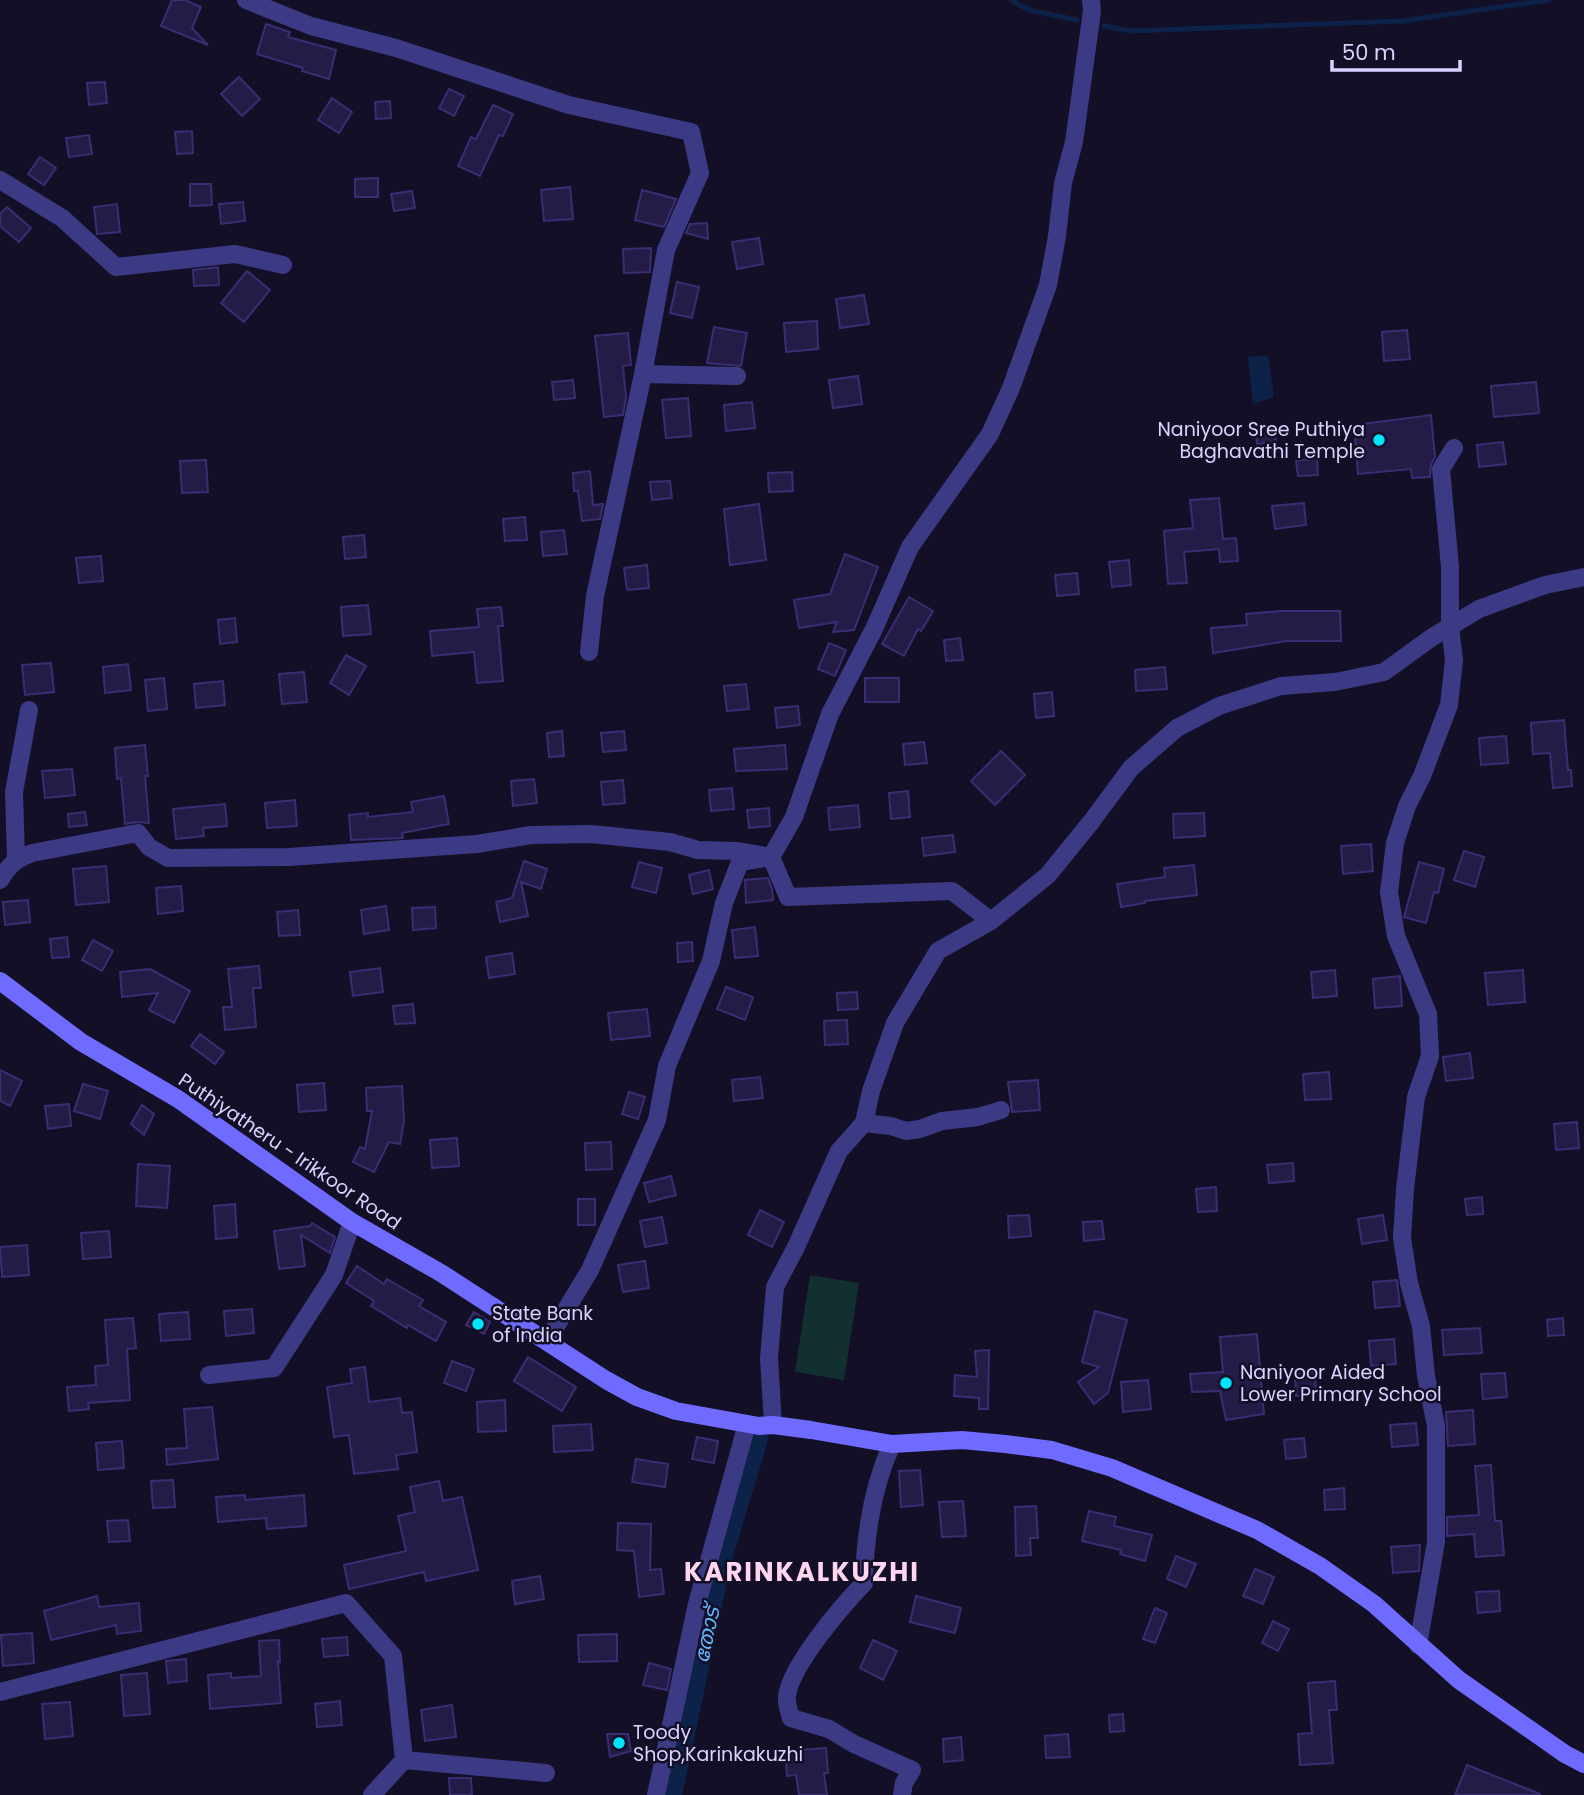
<svg xmlns="http://www.w3.org/2000/svg" width="1584" height="1795" viewBox="0 0 1584 1795" font-family="Poppins,'Noto Sans Malayalam',sans-serif">
  <style>
    .green { fill: #12302f }
    .water { fill: #0c2248 }
    .lines { fill: none; stroke-linecap: round; stroke-linejoin: round }
    .stream { stroke: #0c2248; stroke-width: 5 }
    .canal { stroke: #0c2248; stroke-width: 18 }
    .building { fill: #241b47; stroke: #3b2d73; stroke-width: 2 }
    .street { stroke: #3d3a85; stroke-width: 18 }
    .secondary { stroke: #6f6bff; stroke-width: 18 }
    .poi-dot { fill: #00e5ff; stroke: #130f26; stroke-width: 2.5 }
    .labels { text-anchor: middle; stroke-width: 5; stroke-linejoin: round; paint-order: stroke }
    .poi-label { font-size: 19px; fill: #d9d4ff; stroke: #130f26; text-anchor: start }
    .street-label { font-size: 19px; fill: #d9d4ff; stroke: #130f26 }
    .water-label { font-size: 21px; font-style: italic; fill: #62b6ff; stroke: #130f26 }
    .district-label { font-size: 26px; font-weight: bold; letter-spacing: 2px; fill: #ffd6f0; stroke: #130f26 }
  </style>
  <rect width="100%" height="100%" fill="#130f26"/>
  <path class="green" d="M810,1275L859,1283L844,1380L795,1372Z"/>
  <path class="water" d="M1268,355L1274,397L1253,404L1248,357Z"/>
  <g class="lines">
    <g class="stream">
      <path d="M1011,0L1029,10L1077,20"/>
      <path d="M1104,26L1131,31L1402,21L1549,0"/>
    </g>
    <path class="canal" d="M673,1795L723,1559L760,1436"/>
  </g>
  <g class="building">
    <path d="M172,0H185L201,7L192,28L208,45L161,26Z"/>
    <path d="M266,24L290,32L288,37L336,50L329,79L302,71L303,68L257,54Z"/>
    <path d="M239,77L260,99L242,116L221,94Z"/>
    <path d="M105,82L107,103L89,105L87,83Z"/>
    <path d="M449,89L464,96L454,116L439,108Z"/>
    <path d="M332,98L352,112L339,133L318,120Z"/>
    <path d="M390,101L391,118L376,119L375,102Z"/>
    <path d="M493,105L513,114L503,136L499,135L480,176L458,166L471,137L476,139Z"/>
    <path d="M192,131L193,153L177,154L175,132Z"/>
    <path d="M89,135L92,154L69,157L66,138Z"/>
    <path d="M40,157L56,168L44,185L28,174Z"/>
    <path d="M378,178V197H355V179Z"/>
    <path d="M190,184H211L212,205L190,206Z"/>
    <path d="M570,187L573,219L544,221L541,190Z"/>
    <path d="M642,190L676,199L664,227L635,220Z"/>
    <path d="M412,191L415,208L394,211L391,194Z"/>
    <path d="M243,202L245,221L221,224L219,204Z"/>
    <path d="M117,204L120,232L97,234L94,207Z"/>
    <path d="M7,207L31,228L19,242L0,226V214Z"/>
    <path d="M707,223L708,239L686,233L690,224Z"/>
    <path d="M759,238L763,264L737,269L732,242Z"/>
    <path d="M651,248L650,272L624,273L623,249Z"/>
    <path d="M218,267L219,285L194,286L193,270Z"/>
    <path d="M247,271L270,290L244,322L221,303Z"/>
    <path d="M677,282L699,287L692,318L670,313Z"/>
    <path d="M864,295L869,324L840,328L836,299Z"/>
    <path d="M817,321L818,349L786,352L784,323Z"/>
    <path d="M714,327L747,333L741,366L707,363Z"/>
    <path d="M1407,330L1410,359L1384,361L1382,332Z"/>
    <path d="M628,333L631,365L623,366L626,397L623,415L604,417L595,336Z"/>
    <path d="M858,376L862,404L833,408L829,380Z"/>
    <path d="M573,380L575,398L554,400L552,382Z"/>
    <path d="M1536,382L1539,413L1494,417L1491,386Z"/>
    <path d="M688,398L691,436L666,438L662,400Z"/>
    <path d="M752,402L755,428L726,431L724,405Z"/>
    <path d="M1431,415L1435,457L1431,464L1430,477L1412,478L1411,469L1358,474L1354,425Z"/>
    <path d="M1274,425L1276,442L1257,444L1255,426Z"/>
    <path d="M1503,442L1506,464L1479,467L1477,445Z"/>
    <path d="M1317,458L1318,475L1298,476L1296,461Z"/>
    <path d="M206,460L208,492L182,493L180,461Z"/>
    <path d="M590,471L593,505L603,504L600,519L582,521L578,491H574L573,473Z"/>
    <path d="M792,472L793,491L769,492L768,473Z"/>
    <path d="M670,481L672,498L652,500L650,482Z"/>
    <path d="M1219,498L1223,539L1236,538L1238,561L1220,562L1219,549L1184,552L1187,583L1168,584L1164,531L1193,528L1190,500Z"/>
    <path d="M1304,503L1306,525L1275,529L1272,506Z"/>
    <path d="M759,504L766,560L730,565L724,509Z"/>
    <path d="M525,517L527,540L505,541L503,519Z"/>
    <path d="M564,530L567,554L543,556L541,532Z"/>
    <path d="M364,535L366,557L345,559L343,537Z"/>
    <path d="M845,554L878,567L854,630L833,632L837,622L799,628L794,600L830,594Z"/>
    <path d="M101,556L103,581L79,583L76,558Z"/>
    <path d="M1129,560L1131,585L1112,587L1109,562Z"/>
    <path d="M647,565L649,588L627,590L624,568Z"/>
    <path d="M1077,573L1079,594L1057,596L1055,575Z"/>
    <path d="M909,597L933,611L921,631L918,629L904,656L882,644Z"/>
    <path d="M368,605L371,634L343,636L341,607Z"/>
    <path d="M501,607L503,626H498L503,681L477,683L474,652L432,656L430,631L479,627L477,609Z"/>
    <path d="M1280,611H1340L1341,641H1287L1213,653L1211,628L1247,625L1246,614Z"/>
    <path d="M235,618L237,642L220,644L218,620Z"/>
    <path d="M960,638L963,660L946,661L944,640Z"/>
    <path d="M829,643L846,650L835,676L818,669Z"/>
    <path d="M346,655L366,666L349,695L330,683Z"/>
    <path d="M51,663L54,692L25,695L22,665Z"/>
    <path d="M128,664L131,690L105,693L103,667Z"/>
    <path d="M1165,667L1167,689L1136,691L1135,670Z"/>
    <path d="M304,672L307,702L282,704L279,674Z"/>
    <path d="M164,678L167,709L148,711L145,680Z"/>
    <rect x="865" y="678" width="34" height="24"/>
    <path d="M223,681L225,705L196,708L194,684Z"/>
    <path d="M746,684L749,709L727,711L724,686Z"/>
    <path d="M1052,692L1054,716L1036,718L1034,694Z"/>
    <path d="M798,706L800,725L777,728L775,708Z"/>
    <path d="M1564,720L1568,770H1571L1572,786L1553,788L1550,753L1533,754L1531,723Z"/>
    <path d="M562,731L564,756L549,757L547,733Z"/>
    <path d="M624,731L626,750L603,752L601,733Z"/>
    <path d="M1506,736L1508,763L1481,765L1479,738Z"/>
    <path d="M924,742L927,763L905,765L903,744Z"/>
    <path d="M145,745L148,776H145L149,823L137,822L125,824L121,778L117,779L115,748Z"/>
    <path d="M785,745L787,769L736,771L734,749Z"/>
    <path d="M1001,751L1025,775L995,805L971,781Z"/>
    <path d="M72,769L75,795L45,798L42,771Z"/>
    <path d="M534,779L537,803L513,806L511,781Z"/>
    <path d="M623,780L625,803L603,805L601,782Z"/>
    <path d="M732,788L734,809L711,811L709,790Z"/>
    <path d="M908,791L910,817L891,819L889,793Z"/>
    <path d="M444,796L449,824L402,833L403,838L351,840L349,815L368,813V817L413,812L411,802Z"/>
    <path d="M295,800L297,826L267,828L265,803Z"/>
    <path d="M225,804L227,826L203,828L204,836L176,839L173,809Z"/>
    <path d="M858,805L860,827L830,830L828,808Z"/>
    <path d="M769,808L770,826L749,828L747,810Z"/>
    <path d="M85,812L87,825L69,827L68,814Z"/>
    <path d="M1204,813L1205,836L1174,838L1173,814Z"/>
    <path d="M953,835L955,852L924,856L922,838Z"/>
    <path d="M1371,844L1373,871L1343,874L1341,846Z"/>
    <path d="M1464,851L1484,857L1475,887L1454,880Z"/>
    <path d="M524,861L547,869L541,889L521,882L528,916L500,922L496,902L512,898Z"/>
    <path d="M639,862L662,868L656,893L632,887Z"/>
    <path d="M1419,862L1444,869L1438,893L1434,892L1426,923L1404,917Z"/>
    <path d="M1194,865L1197,895L1145,901V903L1121,907L1117,884L1165,877L1164,868Z"/>
    <path d="M106,866L109,902L76,905L73,869Z"/>
    <path d="M709,870L713,889L693,894L689,875Z"/>
    <path d="M768,878L772,889L773,900L746,903L745,880Z"/>
    <path d="M181,886L183,911L158,914L156,888Z"/>
    <path d="M28,900L30,922L5,925L3,902Z"/>
    <path d="M386,906L389,930L364,934L361,910Z"/>
    <path d="M435,907L436,928L413,930L412,908Z"/>
    <path d="M298,910L300,935L279,936L277,912Z"/>
    <path d="M755,927L758,956L735,958L732,930Z"/>
    <path d="M67,937L69,957L52,958L50,939Z"/>
    <path d="M93,940L113,951L102,971L82,960Z"/>
    <path d="M692,942L693,961L678,962L677,943Z"/>
    <path d="M512,953L515,974L489,978L486,957Z"/>
    <path d="M259,966L261,988H253L256,1027L225,1030L223,1007H232L228,969Z"/>
    <path d="M380,968L383,992L353,996L350,972Z"/>
    <path d="M150,969L190,991L174,1023L149,1010L158,993L122,997L120,972Z"/>
    <path d="M1335,970L1337,996L1313,998L1311,972Z"/>
    <path d="M1523,970L1525,1002L1488,1005L1485,973Z"/>
    <path d="M1400,976L1402,1006L1375,1008L1373,979Z"/>
    <path d="M726,987L753,997L745,1020L717,1009Z"/>
    <path d="M857,992L858,1009L838,1010L837,993Z"/>
    <path d="M413,1004L415,1023L395,1024L393,1006Z"/>
    <path d="M647,1009L650,1036L611,1040L608,1013Z"/>
    <path d="M847,1020L848,1044L825,1045L824,1021Z"/>
    <path d="M200,1034L224,1052L215,1064L191,1046Z"/>
    <path d="M1470,1053L1473,1078L1446,1081L1443,1057Z"/>
    <path d="M0,1070L22,1081L10,1106L0,1101Z"/>
    <path d="M1329,1072L1331,1099L1305,1100L1303,1074Z"/>
    <path d="M760,1077L763,1098L734,1101L732,1080Z"/>
    <path d="M1038,1080L1040,1110L1012,1112L1008,1082Z"/>
    <path d="M324,1083L326,1110L299,1112L297,1085Z"/>
    <path d="M83,1084L108,1091L100,1119L74,1111Z"/>
    <path d="M402,1086L404,1121L400,1144L389,1142L374,1172L353,1162L360,1147L365,1149L372,1111H367L366,1088Z"/>
    <path d="M629,1092L645,1097L638,1119L622,1114Z"/>
    <path d="M69,1104L71,1126L48,1129L45,1106Z"/>
    <path d="M142,1105L154,1114L144,1135L131,1124Z"/>
    <path d="M1577,1122L1579,1148L1556,1150L1554,1124Z"/>
    <path d="M457,1138L459,1166L432,1168L430,1140Z"/>
    <path d="M611,1142L612,1169L586,1170L585,1143Z"/>
    <path d="M1293,1163L1294,1181L1269,1183L1267,1165Z"/>
    <path d="M138,1164L170,1166L167,1208L136,1206Z"/>
    <path d="M671,1176L676,1195L649,1202L644,1183Z"/>
    <path d="M1216,1187L1217,1211L1198,1212L1196,1189Z"/>
    <path d="M1482,1197L1483,1214L1467,1215L1465,1199Z"/>
    <rect x="578" y="1199" width="17" height="26"/>
    <path d="M235,1204L237,1237L216,1239L214,1206Z"/>
    <path d="M760,1210L784,1222L772,1247L748,1235Z"/>
    <path d="M1029,1215L1031,1236L1009,1238L1008,1216Z"/>
    <path d="M1383,1215L1387,1240L1362,1244L1358,1219Z"/>
    <path d="M662,1217L667,1243L645,1247L640,1221Z"/>
    <path d="M1102,1221L1104,1239L1084,1241L1083,1222Z"/>
    <path d="M312,1223L335,1237L330,1253L301,1235L305,1266L279,1269L274,1231L310,1226Z"/>
    <path d="M109,1231L111,1257L83,1259L81,1233Z"/>
    <path d="M27,1245L29,1275L2,1277L0,1247Z"/>
    <path d="M645,1261L649,1288L623,1292L618,1265Z"/>
    <path d="M357,1266L384,1284L387,1279L423,1300L419,1306L446,1322L436,1341L408,1325L407,1328L371,1306L374,1301L346,1283Z"/>
    <path d="M1397,1280L1400,1306L1375,1308L1373,1282Z"/>
    <path d="M252,1309L254,1333L226,1336L224,1311Z"/>
    <path d="M1095,1311L1127,1320L1108,1393L1094,1404L1078,1382L1099,1367L1082,1362Z"/>
    <path d="M188,1312L190,1339L161,1341L159,1314Z"/>
    <path d="M474,1312L490,1322L484,1334L466,1325Z"/>
    <path d="M133,1318L136,1348L127,1349L130,1400L88,1403L89,1409L69,1411L67,1387L96,1385L95,1366L108,1365L105,1320Z"/>
    <path d="M1563,1318L1564,1335L1548,1336L1547,1320Z"/>
    <path d="M1480,1328L1482,1353L1444,1355L1442,1330Z"/>
    <path d="M1257,1334L1264,1414L1226,1420L1220,1391L1192,1392L1190,1374L1223,1372L1220,1337Z"/>
    <path d="M1394,1339L1396,1364L1371,1366L1369,1341Z"/>
    <path d="M989,1350L988,1409H979V1398L954,1396L955,1375L977,1377L975,1351Z"/>
    <path d="M528,1357L576,1387L562,1411L514,1381Z"/>
    <path d="M452,1361L474,1369L466,1391L444,1383Z"/>
    <path d="M365,1367L369,1402L400,1398L402,1413L412,1412L417,1452L396,1455L398,1469L354,1474L349,1435L334,1437L327,1387L352,1383L350,1369Z"/>
    <path d="M1315,1373L1316,1395L1296,1396L1295,1375Z"/>
    <path d="M1505,1373L1507,1397L1483,1399L1481,1374Z"/>
    <path d="M1148,1380L1151,1409L1123,1412L1121,1382Z"/>
    <path d="M505,1400L506,1431L478,1432L477,1402Z"/>
    <path d="M212,1407L218,1459L167,1465L166,1449L187,1448L184,1409Z"/>
    <path d="M1473,1410L1475,1444L1448,1446L1446,1412Z"/>
    <path d="M1416,1423L1418,1445L1392,1447L1390,1425Z"/>
    <path d="M591,1424L593,1450L554,1452L553,1426Z"/>
    <path d="M697,1437L718,1441L714,1463L692,1459Z"/>
    <path d="M1304,1438L1306,1457L1286,1459L1284,1440Z"/>
    <path d="M122,1441L124,1468L98,1470L96,1443Z"/>
    <path d="M636,1459L668,1464L665,1487L632,1482Z"/>
    <path d="M1491,1465L1495,1521H1501L1504,1555L1476,1557L1474,1534L1447,1536V1517L1479,1515L1475,1466Z"/>
    <path d="M920,1470L923,1505L901,1507L899,1471Z"/>
    <path d="M173,1480L175,1507L153,1508L151,1481Z"/>
    <path d="M439,1481L443,1501L462,1497L478,1570L426,1581L424,1572L349,1589L344,1565L406,1551L398,1516L415,1512L410,1487Z"/>
    <path d="M1344,1488L1345,1509L1325,1510L1324,1490Z"/>
    <path d="M245,1495V1500L304,1495L306,1526L267,1529L266,1518L218,1522L216,1497Z"/>
    <path d="M963,1501L966,1536L942,1537L939,1502Z"/>
    <path d="M1036,1506L1038,1538H1030L1031,1555L1016,1556L1015,1507Z"/>
    <path d="M1089,1511L1116,1517L1114,1526L1152,1535L1145,1561L1120,1554L1121,1550L1082,1541Z"/>
    <path d="M128,1520L130,1541L109,1542L107,1521Z"/>
    <path d="M618,1523L651,1524L650,1570L661,1569L664,1594L639,1597L634,1551L617,1550Z"/>
    <path d="M1420,1545L1419,1571L1393,1573L1391,1547Z"/>
    <path d="M1176,1556L1196,1564L1186,1587L1167,1579Z"/>
    <path d="M1255,1569L1274,1577L1263,1604L1243,1596Z"/>
    <path d="M540,1576L544,1599L515,1604L512,1581Z"/>
    <path d="M1499,1591L1500,1611L1478,1613L1476,1592Z"/>
    <path d="M97,1596L99,1607L139,1603L141,1631L117,1634L116,1625L51,1640L44,1611Z"/>
    <path d="M916,1596L961,1608L955,1633L910,1622Z"/>
    <path d="M1155,1608L1167,1613L1155,1643L1143,1639Z"/>
    <path d="M1273,1621L1289,1629L1278,1651L1262,1643Z"/>
    <path d="M32,1633L34,1663L3,1666L1,1635Z"/>
    <path d="M617,1634V1661L579,1662L578,1635Z"/>
    <path d="M347,1637L348,1655L324,1657L322,1639Z"/>
    <path d="M279,1640L280,1662H278L281,1703L210,1709L208,1675L231,1673V1678L261,1676L259,1641Z"/>
    <path d="M873,1640L897,1651L883,1680L860,1668Z"/>
    <path d="M186,1659L187,1681L168,1683L166,1661Z"/>
    <path d="M649,1663L671,1669L667,1690L643,1685Z"/>
    <path d="M147,1673L150,1714L124,1716L121,1675Z"/>
    <path d="M1335,1681L1337,1710H1329L1333,1763L1300,1765L1298,1734L1312,1733L1308,1683Z"/>
    <path d="M340,1701L342,1725L317,1727L315,1704Z"/>
    <path d="M70,1702L73,1736L45,1739L42,1704Z"/>
    <path d="M452,1705L456,1737L425,1741L421,1710Z"/>
    <path d="M1123,1714L1124,1731L1110,1732L1109,1715Z"/>
    <path d="M607,1734H628L631,1751L610,1757Z"/>
    <path d="M1068,1734L1070,1757L1046,1758L1045,1736Z"/>
    <path d="M961,1737L963,1760L944,1762L943,1739Z"/>
    <path d="M826,1748L828,1773H824L827,1795H799L796,1775L787,1776L785,1751Z"/>
    <path d="M1467,1765L1540,1794V1795H1455Z"/>
    <path d="M449,1778H471L472,1795H450Z"/>
  </g>
  <g class="lines">
    <g class="street">
      <path d="M246,0L311,26L396,48L569,105L691,132L700,173L666,250L643,374L595,596L589,652"/>
      <path d="M0,180L62,218L116,267L235,254L283,265"/>
      <path d="M643,374L737,376"/>
      <path d="M16,859L14,792L29,710"/>
      <path d="M0,880C9,865 16,859 32,853L138,833L149,847L168,858L289,857L477,844L531,835L591,834L670,842L698,850L738,851L771,857L788,897L952,891L991,921"/>
      <path d="M864,1123L891,1126L906,1131L920,1129L942,1121L978,1117L1001,1110"/>
      <path d="M547,1341L590,1270L657,1120L667,1066L711,961L724,903L740,862L771,857L794,817L830,714L874,629L910,547L990,434L1011,388L1048,285L1057,236L1063,183L1074,142L1092,11L1091,0"/>
      <path d="M209,1375L274,1368L334,1275L352,1222"/>
      <path d="M773,1425L769,1358L775,1287L796,1247L839,1151L864,1123L871,1091L895,1023L938,951L991,921L1048,875L1091,822L1131,768L1177,728L1219,706L1281,686L1335,682L1384,672L1431,638L1479,609L1545,585L1584,577"/>
      <path d="M892,1444C872,1488 865,1534 864,1583C842,1606 791,1665 787,1696C786,1703 789,1711 791,1718L829,1729L854,1744L912,1770L904,1783L902,1795"/>
      <path d="M1418,1645L1436,1542V1426L1426,1376L1421,1326L1409,1283L1402,1238L1405,1189L1416,1097L1430,1056L1428,1014L1396,936L1389,892L1395,843L1407,806L1422,776L1449,705L1454,660L1450,627V567L1441,469L1454,448"/>
      <path d="M0,1692L346,1603L393,1656L404,1760L372,1795"/>
      <path d="M404,1760L546,1773"/>
      <path d="M656,1795L697,1604L747,1424"/>
    </g>
    <path class="secondary" d="M0,981L81,1042L178,1099L352,1222L441,1273L606,1380L637,1397L676,1411L759,1426L773,1425L811,1430L892,1444L962,1440L1005,1444L1052,1450L1112,1468L1257,1530L1320,1566L1374,1604L1459,1680L1565,1754L1584,1764"/>
  </g>
  <g class="poi-dot">
    <circle cx="1379" cy="440" r="7"/>
    <circle cx="478" cy="1324" r="7"/>
    <circle cx="1226" cy="1383" r="7"/>
    <circle cx="619" cy="1743" r="7"/>
  </g>
  <g class="labels">
    <g class="poi-label">
      <text x="1365" y="436" text-anchor="end">Naniyoor Sree Puthiya<tspan x="1365" dy="22">Baghavathi Temple</tspan></text>
      <text x="492" y="1320">State Bank<tspan x="492" dy="22">of India</tspan></text>
      <text x="1240" y="1379">Naniyoor Aided<tspan x="1240" dy="22">Lower Primary School</tspan></text>
      <text x="633" y="1739">Toody<tspan x="633" dy="22">Shop,Karinkakuzhi</tspan></text>
    </g>
    <g class="street-label">
      <text transform="translate(290 1151) rotate(34)" y="7">Puthiyatheru - Irikkoor Road</text>
    </g>
    <g class="water-label">
      <text transform="translate(707 1635) rotate(-78)" y="7">തോട്</text>
    </g>
    <g class="district-label">
      <text x="802" y="1581">KARINKALKUZHI</text>
    </g>
  </g>
  <path d="M1332 60v10h128v-10" fill="none" stroke="#d9d4ff" stroke-width="3.5"/>
  <text x="1342" y="60" font-size="21" fill="#d9d4ff" stroke="#130f26" stroke-width="5" paint-order="stroke">50 m</text>
</svg>
